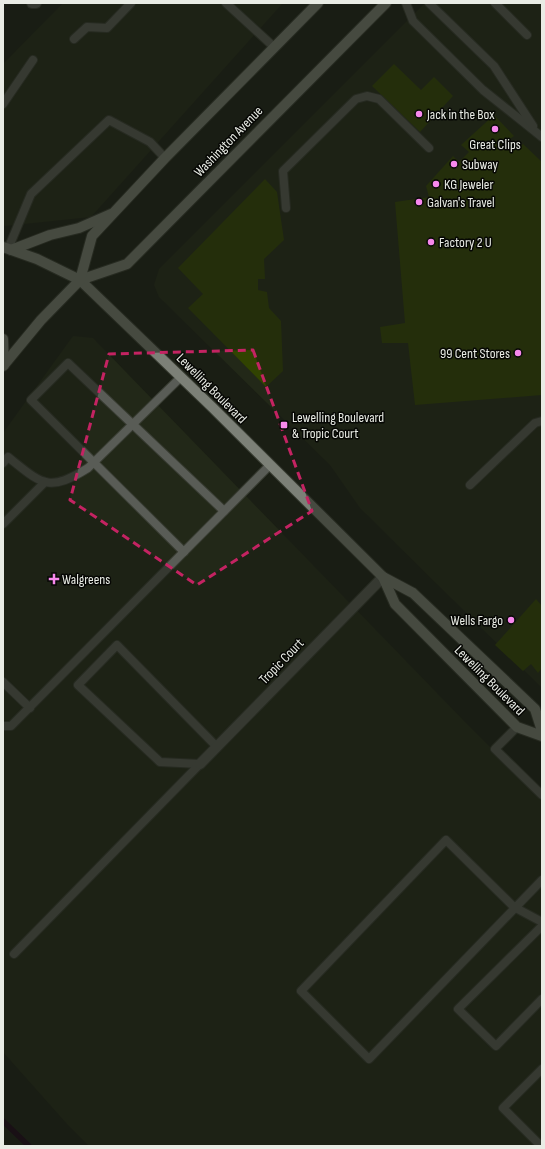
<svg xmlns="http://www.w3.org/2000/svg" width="545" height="1149" viewBox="0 0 545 1149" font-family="'Sofia Sans Condensed',sans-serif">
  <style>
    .built { fill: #222818 }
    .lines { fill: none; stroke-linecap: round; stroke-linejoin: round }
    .stream { stroke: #190018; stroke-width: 5.5 }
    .building { fill: #314301 }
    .lane-casing { stroke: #373b31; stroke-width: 10 }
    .street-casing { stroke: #373b31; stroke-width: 12 }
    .secondary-casing { stroke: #373b31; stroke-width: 12 }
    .lane { stroke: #595c56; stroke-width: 8 }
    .street { stroke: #595c56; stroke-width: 10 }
    .secondary { stroke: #7c8077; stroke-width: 10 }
    .marked { fill: none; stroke: #c42362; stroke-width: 3; stroke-dasharray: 8 5; stroke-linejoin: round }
    .poi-dot { fill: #f788ec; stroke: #060704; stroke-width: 1.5 }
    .labels { text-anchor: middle; stroke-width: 3; stroke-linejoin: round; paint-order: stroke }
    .poi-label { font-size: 14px; fill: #e9ece5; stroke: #060704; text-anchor: start }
    .street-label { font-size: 14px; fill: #e9ece5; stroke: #060704 }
  </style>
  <rect width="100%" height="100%" fill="#1a1e14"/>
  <g class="built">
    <path d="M63,3H283L91,217L5,226L3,225V64Z"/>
    <path d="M425,3H542V688L360,508L330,465L159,297L154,285L159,269Z"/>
    <path d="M73,336L93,338L466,723L542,799V1146H89L67,1124L3,1052V433Z"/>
  </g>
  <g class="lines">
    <path class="stream" d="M3,1121L29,1146"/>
  </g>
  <g class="building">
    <path d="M394,64L421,90L434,77L453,96L420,132L372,86Z"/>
    <path d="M494,115L514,136L507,141L516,150L523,144L542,162V395L415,405L408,343H382L380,327L405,323L395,202L429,197L426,186L453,156L459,162L469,152L461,145Z"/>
    <path d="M265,179L277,192L284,240L264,259L265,279H258V290L267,292L269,308L281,321L283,371L266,387L188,308L203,294L178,268Z"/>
    <path d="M536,599L542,606V668L538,673L531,664L523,671L495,645Z"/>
  </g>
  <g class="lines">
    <g class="lane-casing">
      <g id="lane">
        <path d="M226,3L274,47"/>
        <path d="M406,3L413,21L483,90L542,137"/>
        <path d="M429,3L494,66L533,126"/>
        <path d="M495,3L527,35"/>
        <path d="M74,39L87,27L107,28L131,3"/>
        <path d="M3,104L33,60"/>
        <path d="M286,208L283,171L356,99L367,96L379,99L429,148"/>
        <path d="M8,249L31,194L109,120L150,142L165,158"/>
        <path d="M3,463L8,457C42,484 48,493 88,468L181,377"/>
        <path d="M470,485L535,423L542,421"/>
        <path d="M3,524L45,482"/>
        <path d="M184,552L31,400L68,363L224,511"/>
        <path d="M3,682L30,708"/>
        <path d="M3,726H11L270,465"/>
        <path d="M517,727L495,749L542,795"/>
        <path d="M200,764L160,762L78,685L117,645L217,747"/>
        <path d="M542,880L369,1059L301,991L446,840L514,907L542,922"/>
        <path d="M542,926L458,1009L496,1046L542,999"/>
        <path d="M14,954L200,764"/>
        <path d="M541,1146L503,1108L542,1069"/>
      </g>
    </g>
    <g class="street-casing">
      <g id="street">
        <path d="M32,3H36"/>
        <path d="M200,764L383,577"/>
      </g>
    </g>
    <g class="secondary-casing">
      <g id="secondary">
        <path d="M3,247L37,259L80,280L212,407L383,577L413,593L535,709L542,731"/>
        <path d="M11,250L50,235L79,228L111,214"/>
        <path d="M80,280L127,264L386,3"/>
        <path d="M3,339L4,365"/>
        <path d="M3,366L41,320L80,280L92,236L165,158L318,3"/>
        <path d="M383,577L395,604L517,727L542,736"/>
      </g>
    </g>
    <use href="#lane" class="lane"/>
    <use href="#street" class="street"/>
    <use href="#secondary" class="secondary"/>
  </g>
  <path d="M0 0H545V1149H0ZM253,350L312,511L197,585L70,500L109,354Z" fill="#1a1e14" fill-opacity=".55" fill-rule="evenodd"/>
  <path class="marked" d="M253,350L312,511L197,585L70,500L109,354Z"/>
  <g class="poi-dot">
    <circle cx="419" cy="114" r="4"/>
    <circle cx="495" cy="129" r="4"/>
    <circle cx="454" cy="164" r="4"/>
    <circle cx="436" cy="184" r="4"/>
    <circle cx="419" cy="202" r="4"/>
    <circle cx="431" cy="242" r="4"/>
    <circle cx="518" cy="353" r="4"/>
    <rect x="280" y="421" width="8" height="8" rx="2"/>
    <path d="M52 573h4v4h4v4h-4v4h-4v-4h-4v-4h4z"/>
    <circle cx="511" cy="620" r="4"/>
  </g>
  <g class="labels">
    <g class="poi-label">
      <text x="427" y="119">Jack in the Box</text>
      <text x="495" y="149" text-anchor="middle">Great Clips</text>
      <text x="462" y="169">Subway</text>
      <text x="444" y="189">KG Jeweler</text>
      <text x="427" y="207">Galvan's Travel</text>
      <text x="439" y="247">Factory 2 U</text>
      <text x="510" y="358" text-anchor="end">99 Cent Stores</text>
      <text x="292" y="422">Lewelling Boulevard<tspan x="292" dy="16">&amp; Tropic Court</tspan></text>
      <text x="62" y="584">Walgreens</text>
      <text x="503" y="625" text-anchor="end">Wells Fargo</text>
    </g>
    <g class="street-label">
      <text transform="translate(228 141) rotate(-46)" y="5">Washington Avenue</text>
      <text transform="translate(212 388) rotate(45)" y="5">Lewelling Boulevard</text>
      <text transform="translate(281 661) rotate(-46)" y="5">Tropic Court</text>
      <text transform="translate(490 680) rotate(45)" y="5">Lewelling Boulevard</text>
    </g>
  </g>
  <rect width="545" height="1149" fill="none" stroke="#e9ece5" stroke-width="8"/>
</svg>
